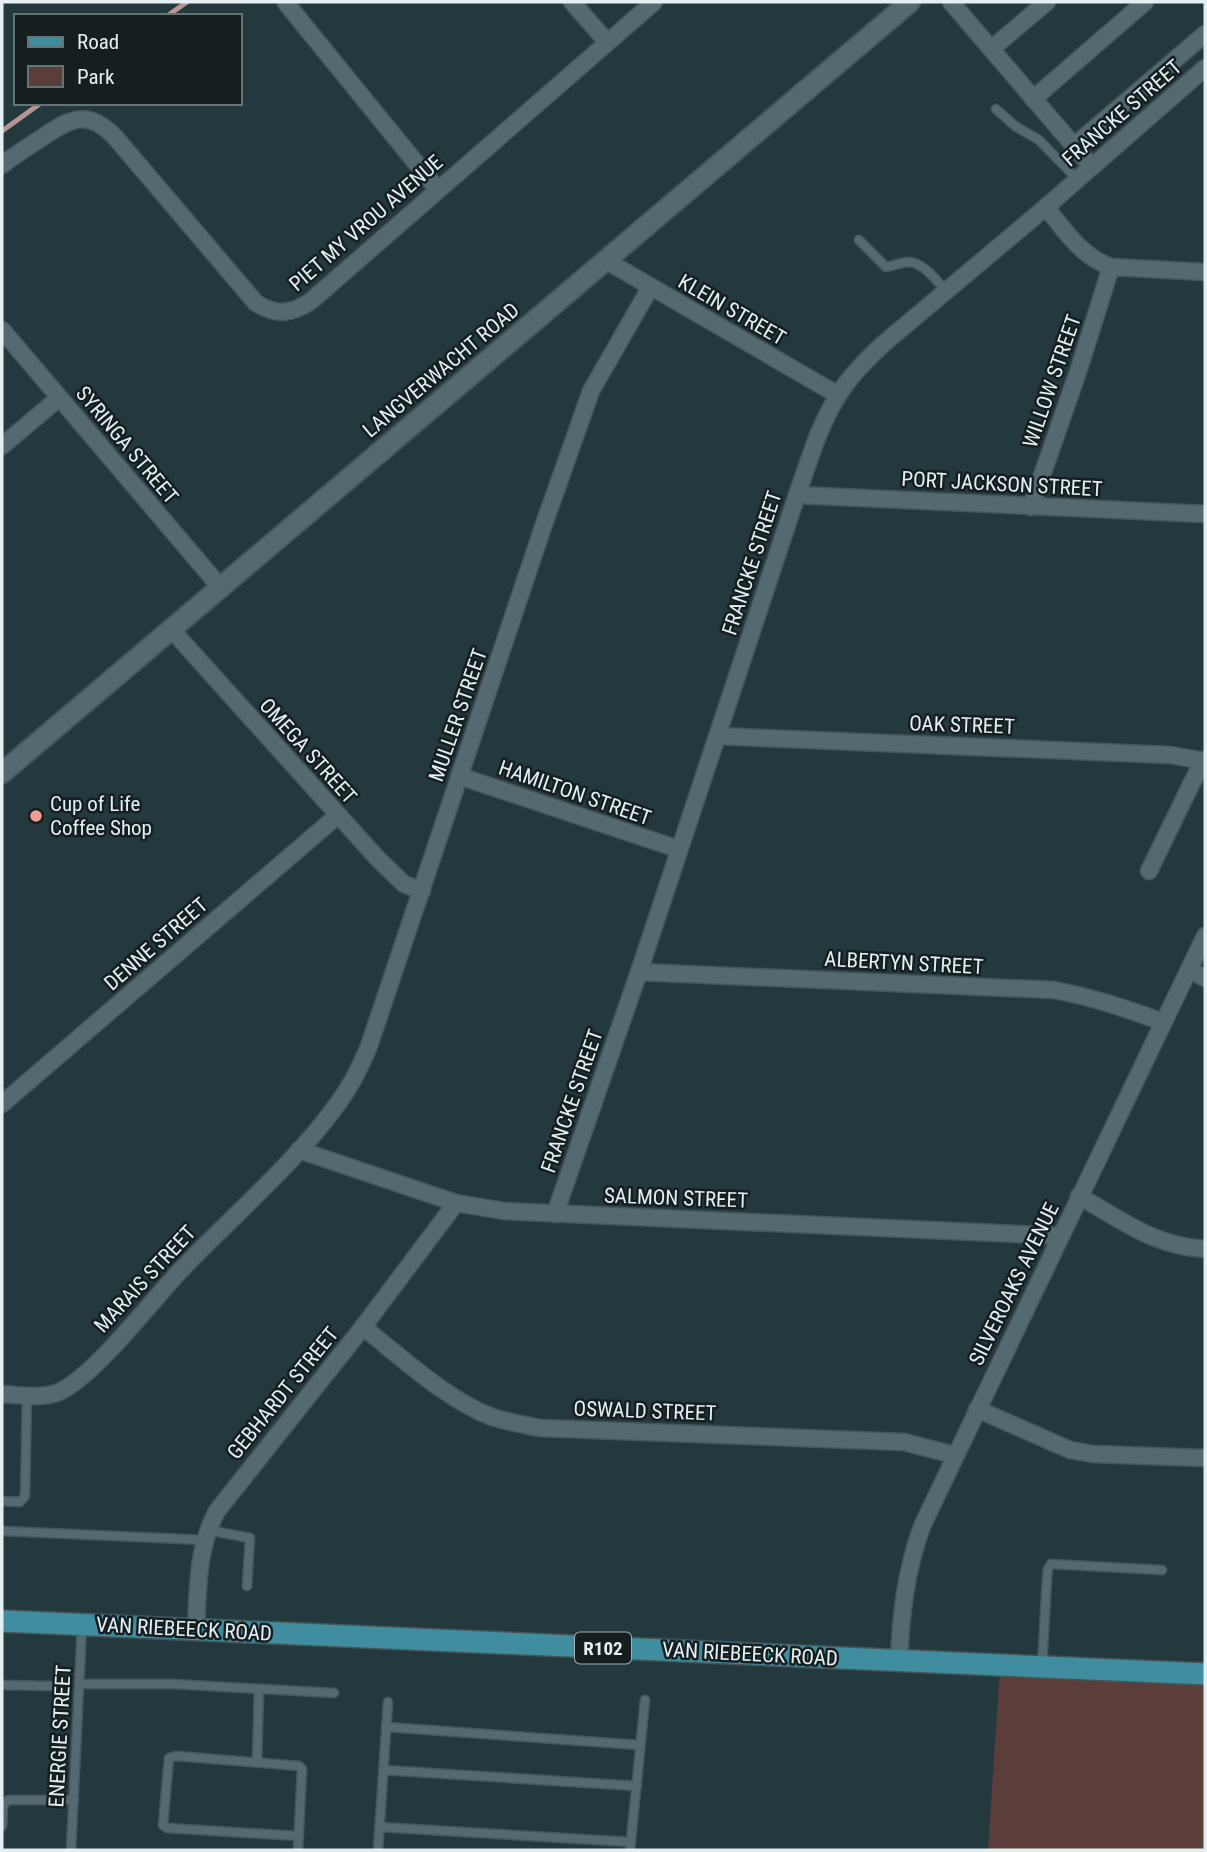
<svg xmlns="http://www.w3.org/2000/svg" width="1207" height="1852" viewBox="0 0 1207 1852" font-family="'Roboto Condensed',sans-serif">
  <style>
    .green { fill: #5b3d3a }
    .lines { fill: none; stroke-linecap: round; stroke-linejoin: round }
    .stream { stroke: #b59592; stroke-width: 5 }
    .service-casing { stroke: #44565a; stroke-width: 11 }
    .minor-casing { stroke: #44565a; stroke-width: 19 }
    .tertiary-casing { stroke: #44565a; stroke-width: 23 }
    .primary-casing { stroke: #44565a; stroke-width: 24 }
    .service { stroke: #556a70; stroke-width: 8 }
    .minor { stroke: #556a70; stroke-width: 16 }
    .tertiary { stroke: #556a70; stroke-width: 19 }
    .primary { stroke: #3f8d9e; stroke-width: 21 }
    .poi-dot { fill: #f59c94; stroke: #151e21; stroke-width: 2.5 }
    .labels { text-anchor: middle; stroke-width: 5; stroke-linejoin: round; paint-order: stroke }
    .shield { fill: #151e21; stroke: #a5b0b3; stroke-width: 2 }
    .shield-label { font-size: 19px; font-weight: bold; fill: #e3eff2 }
    .street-label { font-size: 21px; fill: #e3eff2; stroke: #151e21 }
    .poi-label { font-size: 21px; fill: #e3eff2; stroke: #151e21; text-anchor: start }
  </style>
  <rect width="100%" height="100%" fill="#24393e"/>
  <path class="green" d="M1000,1666L1205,1674V1850H988Z"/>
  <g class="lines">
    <g class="stream">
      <path d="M167,16L187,2"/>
      <path d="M2,131L41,103"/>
    </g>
    <g class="service-casing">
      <g id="service">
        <path d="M996,109L1015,126L1039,140L1078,180"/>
        <path d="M859,240L886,267C894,266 901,262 909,262C924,263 937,281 946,291"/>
        <path d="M2,1501L20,1502L25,1496L27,1396"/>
        <path d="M208,1530L250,1538L247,1586"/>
        <path d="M2,1531L205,1540"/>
        <path d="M1042,1667L1047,1578L1048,1569L1051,1564L1162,1570"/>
        <path d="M80,1684H173L334,1693"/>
        <path d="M2,1685L52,1686"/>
        <path d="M386,1727L640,1745"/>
        <path d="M257,1762L259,1689"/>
        <path d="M383,1770L637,1786"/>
        <path d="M2,1826L3,1805L8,1800H74"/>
        <path d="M379,1827L631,1842"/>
        <path d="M71,1850L82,1626"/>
        <path d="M298,1850L302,1769L299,1766L176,1756L169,1758L163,1825L167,1828L299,1836"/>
        <path d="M378,1850L388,1702"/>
        <path d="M630,1850L645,1700"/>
      </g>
    </g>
    <g class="minor-casing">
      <g id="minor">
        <path d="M572,2L607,42"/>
        <path d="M951,2L1092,167"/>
        <path d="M286,3L438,190"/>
        <path d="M991,49L1047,2"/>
        <path d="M1033,99L1145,2"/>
        <path d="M1074,146L1205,34"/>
        <path d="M2,165C15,155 29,146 43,137C71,118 88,109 115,137L256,303C277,316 292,314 311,301L654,2"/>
        <path d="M1046,207C1065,231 1081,256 1111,267L1205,272"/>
        <path d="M605,260L838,395"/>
        <path d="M2,330L221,588"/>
        <path d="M2,446L59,398"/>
        <path d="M797,495L1205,514"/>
        <path d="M1031,507L1079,369L1111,267"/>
        <path d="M171,629L378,859L404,884L422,891"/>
        <path d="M717,736L1170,755L1205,761"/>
        <path d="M459,776L678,849"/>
        <path d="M1149,871L1203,760"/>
        <path d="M1189,970L1205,978"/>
        <path d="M639,972L1054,990C1092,997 1127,1009 1163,1022"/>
        <path d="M2,1104L337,816"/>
        <path d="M299,1150L456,1203L504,1211L1061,1236"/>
        <path d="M1079,1196C1123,1221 1154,1246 1205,1249"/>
        <path d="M555,1214L639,972L797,495C809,461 819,425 839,394C850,376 866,360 882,345L1046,207L1205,68"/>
        <path d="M363,1327C401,1357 447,1400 492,1417C508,1422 524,1425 540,1428L904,1442L954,1455"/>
        <path d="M2,1394C20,1395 42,1399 59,1392C94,1376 151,1302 179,1272C232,1216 294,1165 339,1102C352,1084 361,1066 369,1046L542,530L591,391L650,288"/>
        <path d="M977,1409L1070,1450L1093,1454L1205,1458"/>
        <path d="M196,1630C198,1589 197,1548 217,1511L363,1327L456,1203"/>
        <path d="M899,1661C901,1613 906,1569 923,1524L1205,936"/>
      </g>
    </g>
    <g class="tertiary-casing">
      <path id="tertiary" d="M2,773L910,2"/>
    </g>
    <g class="primary-casing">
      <path id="primary" d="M2,1621L1205,1674"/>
    </g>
    <use href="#service" class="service"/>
    <use href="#minor" class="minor"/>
    <use href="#tertiary" class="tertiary"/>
    <use href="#primary" class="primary"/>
  </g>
  <circle class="poi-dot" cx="36" cy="816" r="7"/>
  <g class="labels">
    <rect class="shield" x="575" y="1632.5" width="56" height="31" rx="5"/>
    <g class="shield-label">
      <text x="603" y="1655">R102</text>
    </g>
    <g class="street-label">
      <text transform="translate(1122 113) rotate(-41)" y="7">FRANCKE STREET</text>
      <text transform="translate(366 223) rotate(-41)" y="7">PIET MY VROU AVENUE</text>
      <text transform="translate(732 310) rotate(30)" y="7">KLEIN STREET</text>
      <text transform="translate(441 370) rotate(-40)" y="7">LANGVERWACHT ROAD</text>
      <text transform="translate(1052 381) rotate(-71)" y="7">WILLOW STREET</text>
      <text transform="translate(127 445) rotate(50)" y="7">SYRINGA STREET</text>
      <text transform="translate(1002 484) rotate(3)" y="7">PORT JACKSON STREET</text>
      <text transform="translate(752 563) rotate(-72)" y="7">FRANCKE STREET</text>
      <text transform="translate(458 715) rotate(-71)" y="7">MULLER STREET</text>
      <text transform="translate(962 725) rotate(2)" y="7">OAK STREET</text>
      <text transform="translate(308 751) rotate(48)" y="7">OMEGA STREET</text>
      <text transform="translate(575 793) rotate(19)" y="7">HAMILTON STREET</text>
      <text transform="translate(156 944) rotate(-41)" y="7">DENNE STREET</text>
      <text transform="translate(904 963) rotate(3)" y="7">ALBERTYN STREET</text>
      <text transform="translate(572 1101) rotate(-71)" y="7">FRANCKE STREET</text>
      <text transform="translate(676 1198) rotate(2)" y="7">SALMON STREET</text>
      <text transform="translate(145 1279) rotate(-47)" y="7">MARAIS STREET</text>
      <text transform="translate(1014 1284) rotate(-64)" y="7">SILVEROAKS AVENUE</text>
      <text transform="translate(283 1393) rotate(-51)" y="7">GEBHARDT STREET</text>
      <text transform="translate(645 1411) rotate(2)" y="7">OSWALD STREET</text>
      <text transform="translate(184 1629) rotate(3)" y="7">VAN RIEBEECK ROAD</text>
      <text transform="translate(750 1654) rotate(3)" y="7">VAN RIEBEECK ROAD</text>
      <text transform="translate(60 1736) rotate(-87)" y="7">ENERGIE STREET</text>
    </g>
    <g class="poi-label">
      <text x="50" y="811">Cup of Life<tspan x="50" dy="24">Coffee Shop</tspan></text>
    </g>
  </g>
  <rect width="1207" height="1852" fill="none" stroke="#e3eff2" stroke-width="7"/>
  <rect x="14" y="14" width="228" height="91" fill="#151e21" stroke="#677275" stroke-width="2"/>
  <rect x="28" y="37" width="35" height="10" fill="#3f8d9e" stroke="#677275" stroke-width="2"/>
  <text x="77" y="49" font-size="21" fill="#e3eff2">Road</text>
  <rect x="28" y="66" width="35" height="21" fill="#5b3d3a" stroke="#677275" stroke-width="2"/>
  <text x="77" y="84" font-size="21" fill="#e3eff2">Park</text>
</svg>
